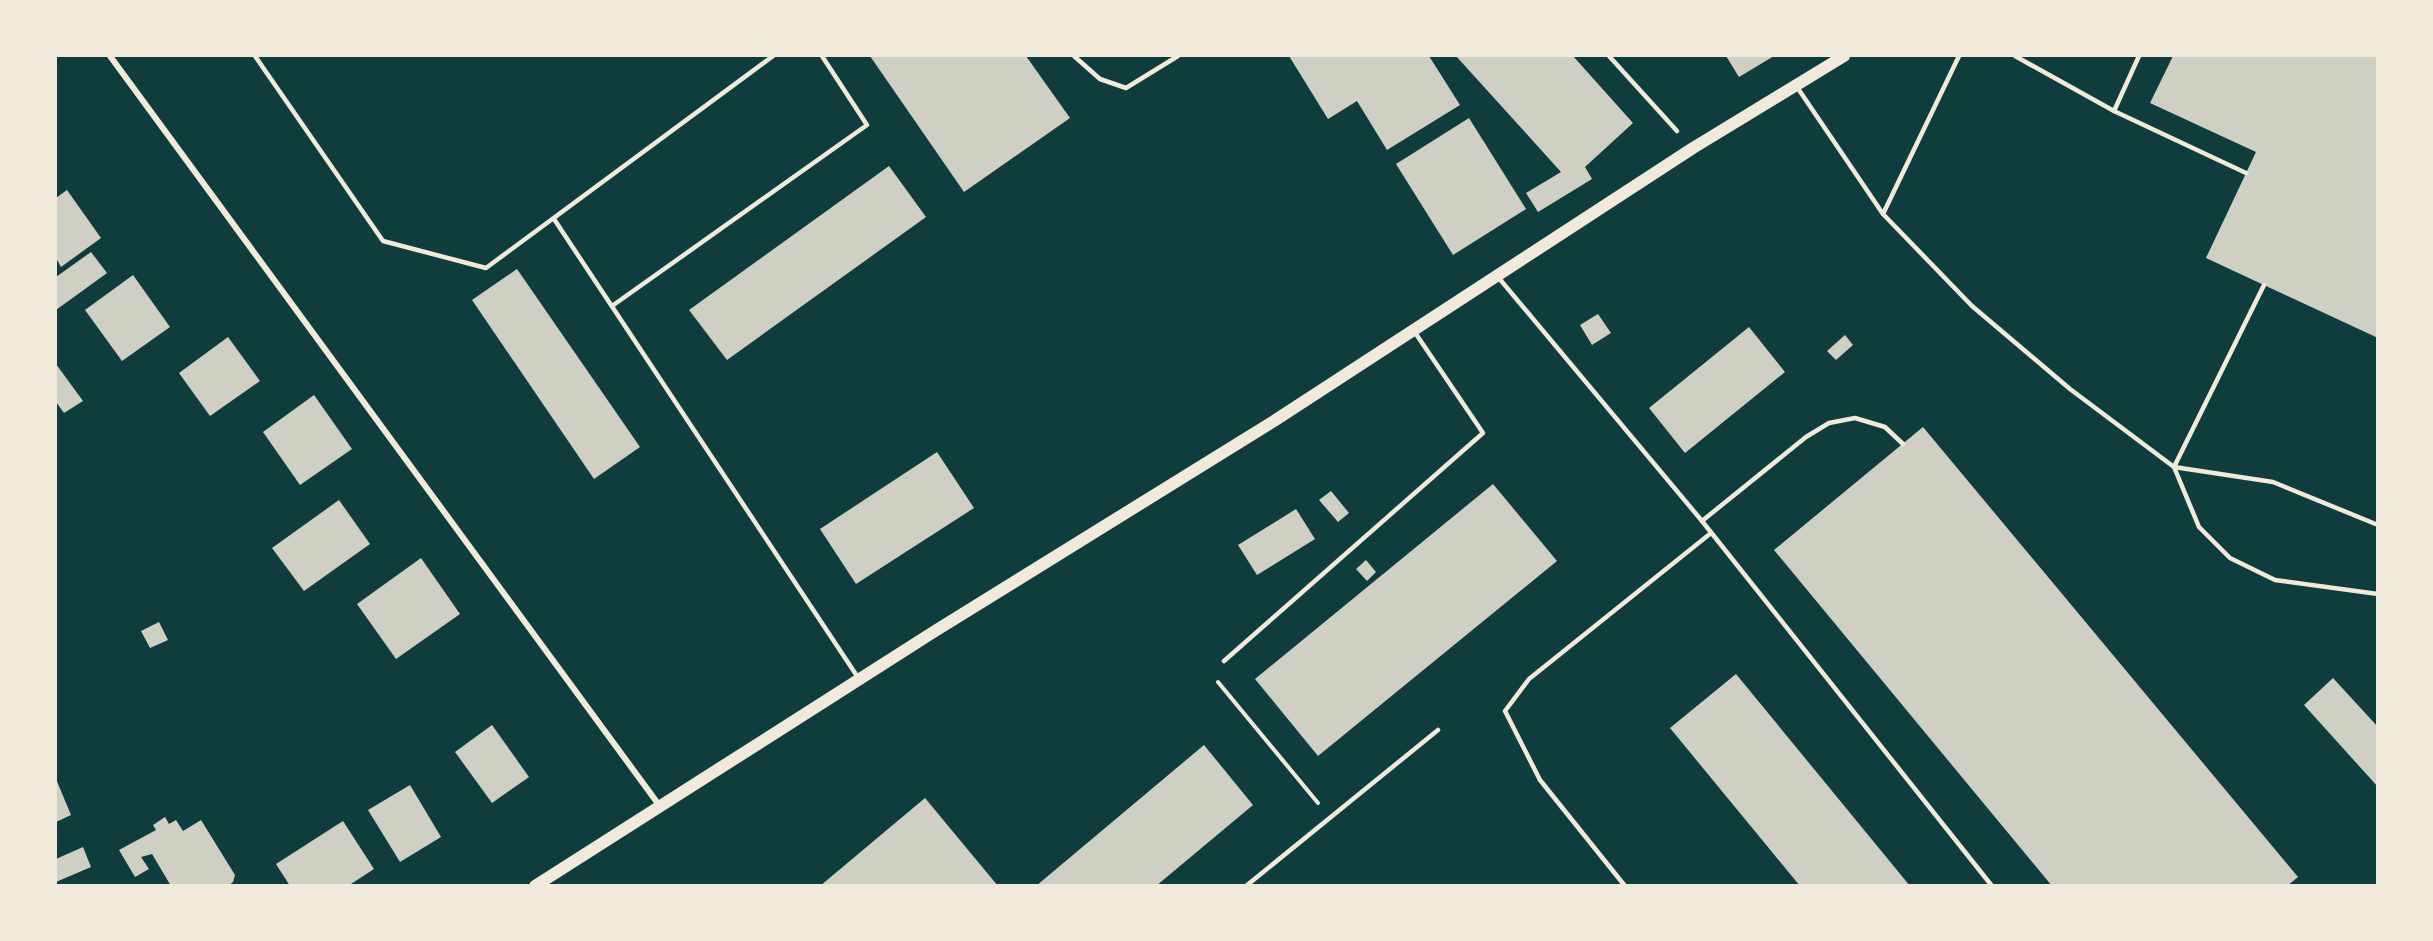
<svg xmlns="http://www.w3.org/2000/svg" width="2433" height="941" viewBox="0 0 2433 941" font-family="'Golos Text',sans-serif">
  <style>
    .building { fill: #cfcfc3 }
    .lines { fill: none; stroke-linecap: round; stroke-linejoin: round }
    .path { stroke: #f1e9da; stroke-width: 4 }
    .service { stroke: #f1e9da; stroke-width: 4.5 }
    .minor { stroke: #f1e9da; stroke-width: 6 }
    .secondary { stroke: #f1e9da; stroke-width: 12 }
  </style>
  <rect width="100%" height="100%" fill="#0f3d3e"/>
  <g class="building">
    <path d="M870,56H1026L1070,118L964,192Z"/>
    <path d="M1289,56H1429L1460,105L1387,150L1357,101L1328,119Z"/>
    <path d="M1456,56H1573L1633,123L1585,167L1592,179L1538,212L1526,193L1561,172Z"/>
    <path d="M1726,56H1774L1739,77Z"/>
    <path d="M2173,56H2378V338L2206,258L2256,152L2150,103Z"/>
    <path d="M1469,118L1526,209L1453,255L1396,164Z"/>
    <path d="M889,166L926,217L727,360L689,310Z"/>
    <path d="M67,190L101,238L61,267L56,258V198Z"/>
    <path d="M91,252L107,273L56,310V277Z"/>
    <path d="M517,269L640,447L594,479L472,300Z"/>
    <path d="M133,275L170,327L122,361L85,310Z"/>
    <path d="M1598,314L1611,333L1592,345L1580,325Z"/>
    <path d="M1749,327L1785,372L1685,453L1649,408Z"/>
    <path d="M1845,335L1853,345L1836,360L1827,351Z"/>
    <path d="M228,337L260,381L210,416L179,373Z"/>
    <path d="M56,364L83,401L64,413L56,402Z"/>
    <path d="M314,395L352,449L300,485L263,432Z"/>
    <path d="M1923,427L2298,877L2287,886H2052L1774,550Z"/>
    <path d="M937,452L974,508L856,584L820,529Z"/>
    <path d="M1493,484L1557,561L1318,756L1255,679Z"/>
    <path d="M1331,491L1349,513L1338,522L1319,500Z"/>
    <path d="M339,500L370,544L304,591L272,548Z"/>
    <path d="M1296,509L1315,539L1257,575L1238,545Z"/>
    <path d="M421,558L460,614L396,659L357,604Z"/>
    <path d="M1366,560L1376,572L1367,581L1356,569Z"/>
    <path d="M159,622L168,640L150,648L141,631Z"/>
    <path d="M1736,674L1910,886H1800L1670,728Z"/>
    <path d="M2333,678L2378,727V787L2304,705Z"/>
    <path d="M492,725L529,777L492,803L455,752Z"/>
    <path d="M1204,745L1253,805L1156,886H1036Z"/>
    <path d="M56,779L71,815L56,822Z"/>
    <path d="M410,785L441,837L400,862L368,810Z"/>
    <path d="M925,798L998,886H820Z"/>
    <path d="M165,817L169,824L176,820L183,831L201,820L235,875L233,882L228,886H171L152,854L141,857L149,869L135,877L119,850L156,830L153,825Z"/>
    <path d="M343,821L374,869L348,886H290L276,864Z"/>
    <path d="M83,847L91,867L56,882V859Z"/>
  </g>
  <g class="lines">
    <path class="path" d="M1218,682L1318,803"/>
    <g class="service">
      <path d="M255,56L383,241L486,268L773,56"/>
      <path d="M1074,56L1100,79L1126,88L1178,56"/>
      <path d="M1609,56L1677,131"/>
      <path d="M2015,56L2114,111L2246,173"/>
      <path d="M1797,87L1883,214L1972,306L2070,389L2174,467L2199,527L2230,558L2275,580L2378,594"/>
      <path d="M2114,111L2139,56"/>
      <path d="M1883,214L1959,56"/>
      <path d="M554,219L859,679"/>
      <path d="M1498,277L1702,521L1992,886"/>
      <path d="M2264,285L2174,467L2273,482L2378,525"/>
      <path d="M612,306L867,125L822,56"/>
      <path d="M1702,521L1806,437L1829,423L1855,418L1885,427L1903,444"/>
      <path d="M1224,661L1483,433L1414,331"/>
      <path d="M1246,886L1438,730"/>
      <path d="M1625,886L1540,780L1505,711L1529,679L1711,533"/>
    </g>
    <path class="minor" d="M110,56L659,805"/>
    <path class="secondary" d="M535,886L935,631L1274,421L1693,148L1844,56"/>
  </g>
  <rect width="2433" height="941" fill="none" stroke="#f1e9da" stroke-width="114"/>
</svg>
